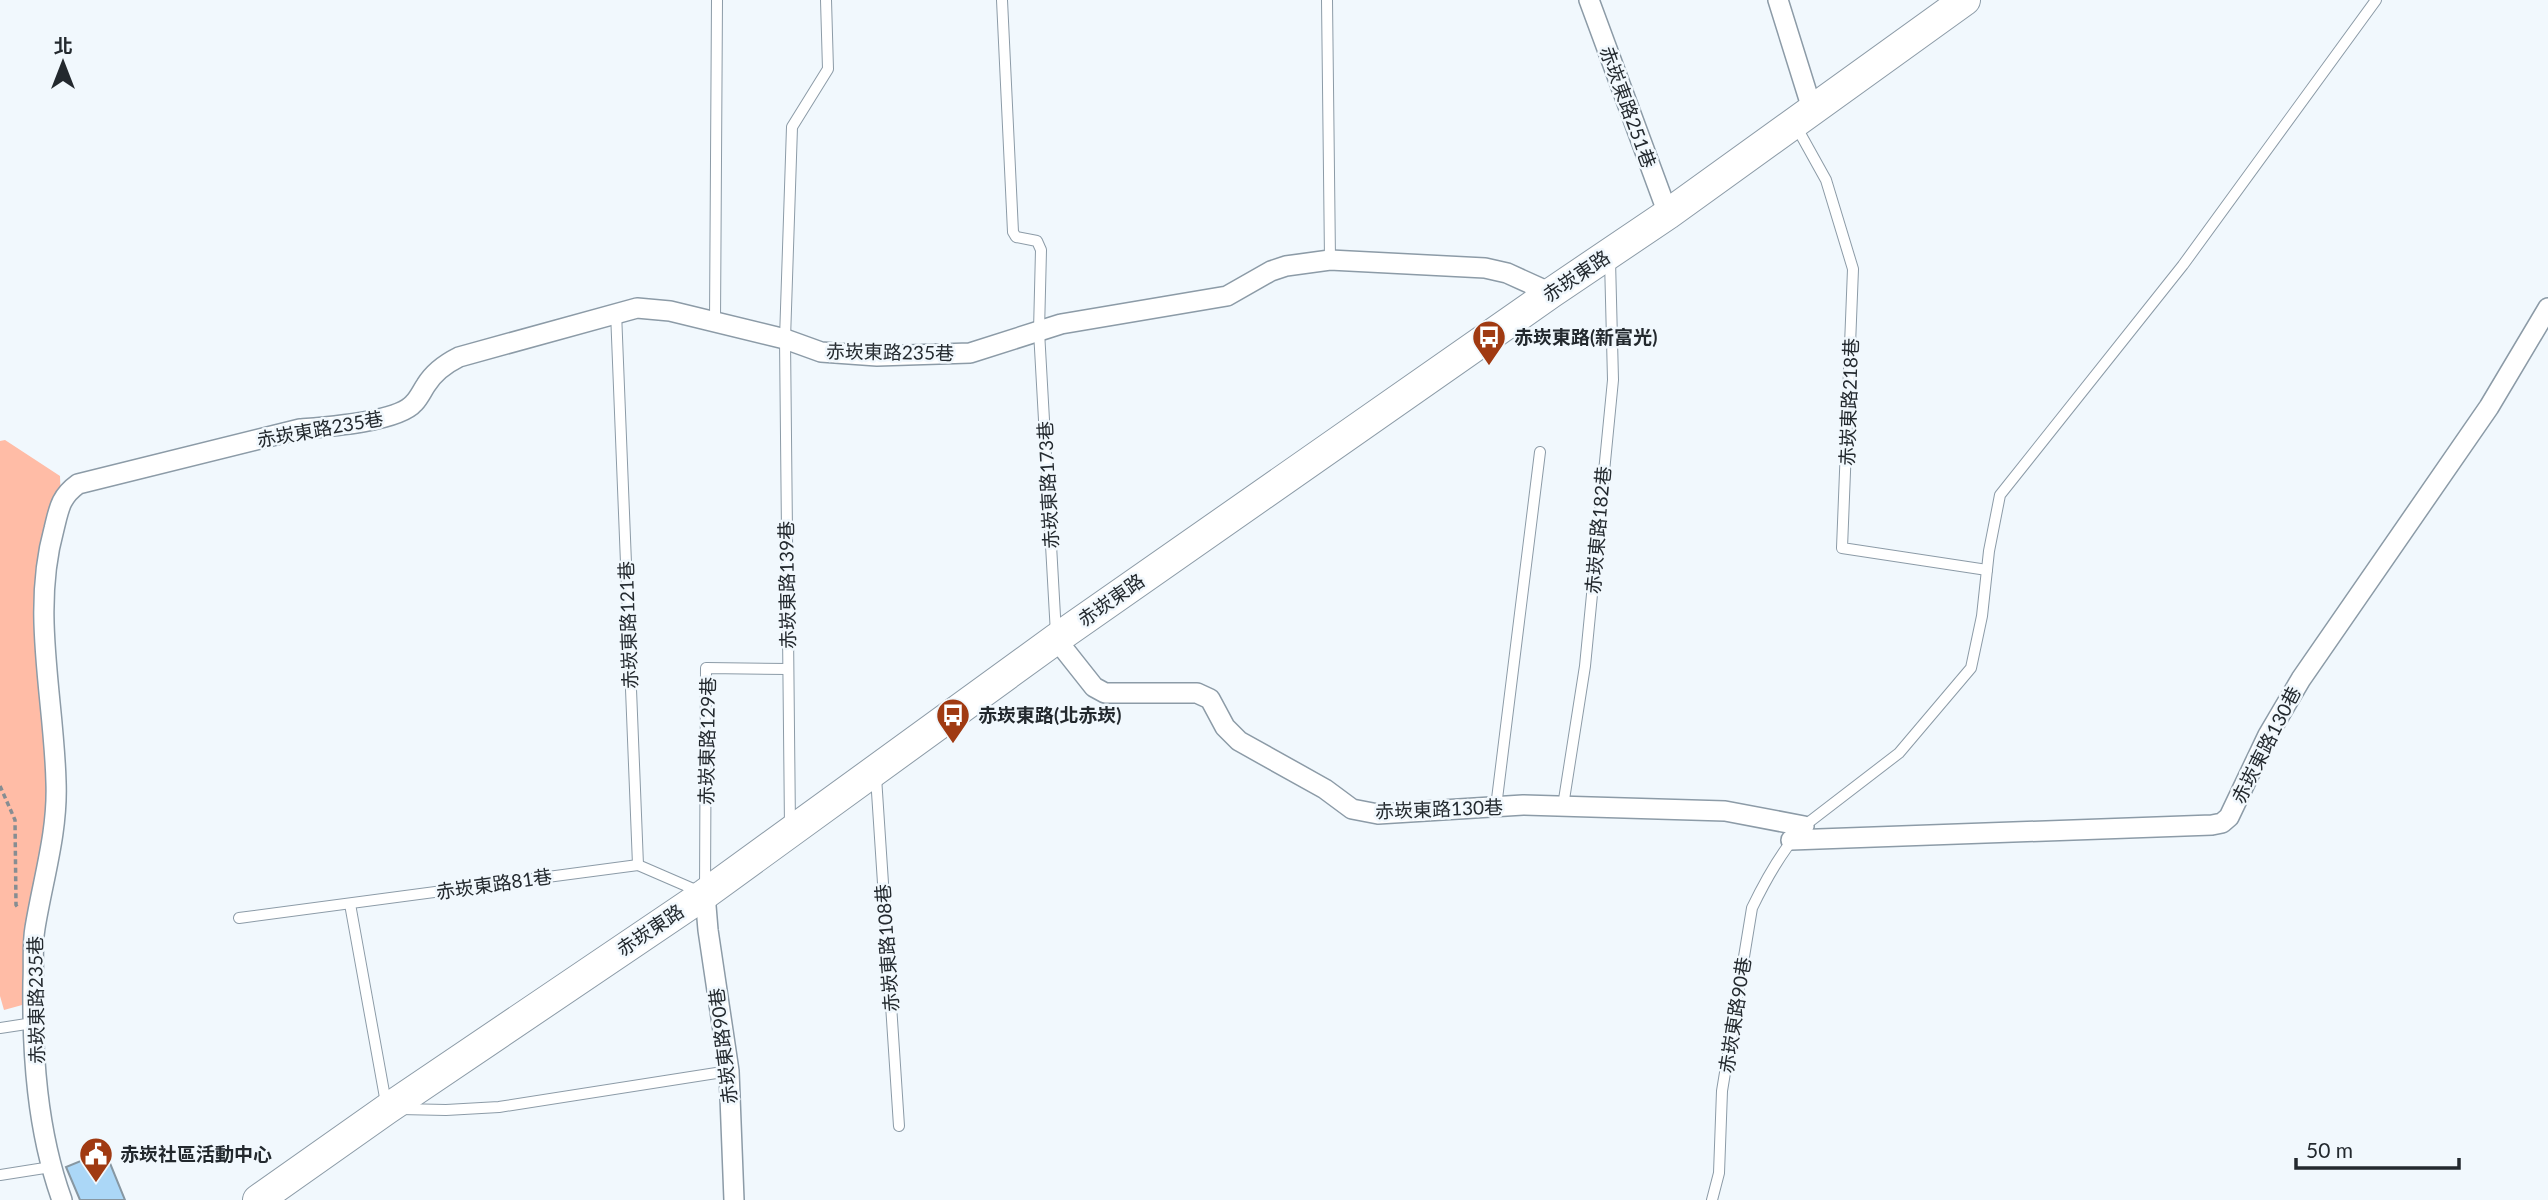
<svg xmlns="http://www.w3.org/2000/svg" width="2548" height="1200" viewBox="0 0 2548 1200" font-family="Lato,'Noto Sans TC',sans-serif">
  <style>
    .green { fill: #ffbca6 }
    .building { fill: #abd7f7; stroke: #8797a2; stroke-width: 2 }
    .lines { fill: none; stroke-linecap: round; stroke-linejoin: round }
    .service-casing { stroke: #8c9ba7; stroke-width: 12 }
    .minor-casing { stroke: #8c9ba7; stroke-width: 22 }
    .primary-casing { stroke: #8c9ba7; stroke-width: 32 }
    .path { stroke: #868d92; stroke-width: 3.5; stroke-dasharray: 5 3.5; stroke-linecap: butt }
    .service { stroke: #fff; stroke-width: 10 }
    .minor { stroke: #fff; stroke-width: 19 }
    .primary { stroke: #fff; stroke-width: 30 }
    .labels { text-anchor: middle; stroke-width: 5; stroke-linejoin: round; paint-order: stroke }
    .street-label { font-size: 19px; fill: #23292e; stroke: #f1f8fd }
    .poi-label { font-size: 19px; font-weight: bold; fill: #23292e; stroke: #f1f8fd; text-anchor: start }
  </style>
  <rect width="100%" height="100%" fill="#f1f8fd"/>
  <path class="green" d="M5,440L60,476L61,504L48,552L52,725L33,1002L4,1010L0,996V441Z"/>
  <path class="building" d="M105,1151L125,1200H80L66,1167Z"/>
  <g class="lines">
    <g class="service-casing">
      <g id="service">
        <path d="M1002,0L1013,232L1016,237L1037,241L1041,250L1039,331L1056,634"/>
        <path d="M1327,0L1330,260"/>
        <path d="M1796,126L1826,180L1853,269L1842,548L1987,570"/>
        <path d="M616,312L638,865"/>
        <path d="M715,322L717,0"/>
        <path d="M876,777L899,1126"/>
        <path d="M1563,806L1585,666L1613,380L1610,260"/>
        <path d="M1496,807L1540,452"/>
        <path d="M790,827L785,339L792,127L828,69L826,0"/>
        <path d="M638,865L705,894L706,668L788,669"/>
        <path d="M350,904L386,1103"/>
        <path d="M239,918L638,865"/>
        <path d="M0,1028L33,1023"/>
        <path d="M400,1109L446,1110L499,1107L729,1071"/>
        <path d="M0,1175L51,1167"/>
        <path d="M1712,1200L1719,1173L1722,1091L1752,908C1766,879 1782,850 1804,826L1899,753L1971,668L1982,616L1989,551L2000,495L2183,265L2376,0"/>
      </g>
    </g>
    <g class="minor-casing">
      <g id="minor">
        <path d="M1589,0L1668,214"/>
        <path d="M1778,0L1812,109"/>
        <path d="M1056,639L1094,687L1105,693H1197L1210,699L1225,727L1239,741L1325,789L1352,809L1378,814L1523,805L1725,811L1804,826"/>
        <path d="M1791,840L2212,825L2222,823L2229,817L2268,735L2301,679L2489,407L2548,308"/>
        <path d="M705,894L708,930L729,1071L734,1200"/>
        <path d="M62,1200C37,1131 32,1054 33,981C34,964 32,945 35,928C43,879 58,832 56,782C54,698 31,612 54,529C59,509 60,497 78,484L300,429C325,427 398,422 414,403C419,398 422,391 426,385C434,372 445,364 459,357L637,308L670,311L785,339L821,352L877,356L970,353L1061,324L1227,296L1271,271L1286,266L1330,260L1485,268L1507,273L1551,293"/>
      </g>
    </g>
    <g class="primary-casing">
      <path id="primary" d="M258,1200L387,1109L705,894L1056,639L1551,293L1668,214L1965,0"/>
    </g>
    <path class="path" d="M0,786L15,820L16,905L19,909"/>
    <use href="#service" class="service"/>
    <use href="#minor" class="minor"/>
    <use href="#primary" class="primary"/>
  </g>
  <defs>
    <g id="bus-pin" transform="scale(1.75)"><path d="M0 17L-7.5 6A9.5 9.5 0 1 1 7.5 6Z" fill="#a03a12" stroke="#f1f8fd"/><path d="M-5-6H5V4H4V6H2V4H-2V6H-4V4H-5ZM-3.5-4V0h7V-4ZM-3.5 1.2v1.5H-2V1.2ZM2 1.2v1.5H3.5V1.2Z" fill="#fff"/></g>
    <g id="civic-pin" transform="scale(1.75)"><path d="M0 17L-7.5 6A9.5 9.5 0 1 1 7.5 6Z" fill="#a03a12" stroke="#f1f8fd"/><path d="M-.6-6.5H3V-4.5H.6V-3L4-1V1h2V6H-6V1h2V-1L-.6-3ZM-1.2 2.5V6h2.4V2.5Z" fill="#fff"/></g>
  </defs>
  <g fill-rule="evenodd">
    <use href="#bus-pin" x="1489" y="337"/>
    <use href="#bus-pin" x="953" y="715"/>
    <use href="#civic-pin" x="96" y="1154"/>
  </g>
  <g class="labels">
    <g class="street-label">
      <text transform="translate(1628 107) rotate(70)" y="7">赤崁東路251巷</text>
      <text transform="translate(1576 276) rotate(-34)" y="7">赤崁東路</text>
      <text transform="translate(890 352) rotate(1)" y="7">赤崁東路235巷</text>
      <text transform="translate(1849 402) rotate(-88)" y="7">赤崁東路218巷</text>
      <text transform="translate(320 429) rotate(-10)" y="7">赤崁東路235巷</text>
      <text transform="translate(1048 485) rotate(-93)" y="7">赤崁東路173巷</text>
      <text transform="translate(1598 530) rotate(-85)" y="7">赤崁東路182巷</text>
      <text transform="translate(787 585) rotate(-91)" y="7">赤崁東路139巷</text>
      <text transform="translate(1111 600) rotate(-35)" y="7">赤崁東路</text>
      <text transform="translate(628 625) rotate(-92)" y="7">赤崁東路121巷</text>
      <text transform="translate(707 741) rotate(-89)" y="7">赤崁東路129巷</text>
      <text transform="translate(2266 745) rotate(-63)" y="7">赤崁東路130巷</text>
      <text transform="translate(1439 809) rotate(-2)" y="7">赤崁東路130巷</text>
      <text transform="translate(494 884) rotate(-8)" y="7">赤崁東路81巷</text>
      <text transform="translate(650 930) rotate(-34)" y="7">赤崁東路</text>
      <text transform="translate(887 948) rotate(-94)" y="7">赤崁東路108巷</text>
      <text transform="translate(36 1000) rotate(-91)" y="7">赤崁東路235巷</text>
      <text transform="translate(1735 1015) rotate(-81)" y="7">赤崁東路90巷</text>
      <text transform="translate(723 1046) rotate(-97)" y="7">赤崁東路90巷</text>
    </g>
    <g class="poi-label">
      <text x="1514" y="344">赤崁東路(新富光)</text>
      <text x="978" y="722">赤崁東路(北赤崁)</text>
      <text x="120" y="1161">赤崁社區活動中心</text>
    </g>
  </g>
  <g transform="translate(63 63)" stroke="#f1f8fd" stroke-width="5" paint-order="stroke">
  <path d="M0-5L12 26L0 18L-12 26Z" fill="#23292e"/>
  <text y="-10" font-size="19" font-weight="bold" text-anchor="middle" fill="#23292e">北</text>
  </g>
  <path d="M2296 1158v10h163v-10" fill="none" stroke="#23292e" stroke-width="3.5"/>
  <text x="2306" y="1158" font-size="21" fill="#23292e" stroke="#f1f8fd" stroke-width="5" paint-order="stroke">50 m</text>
</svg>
